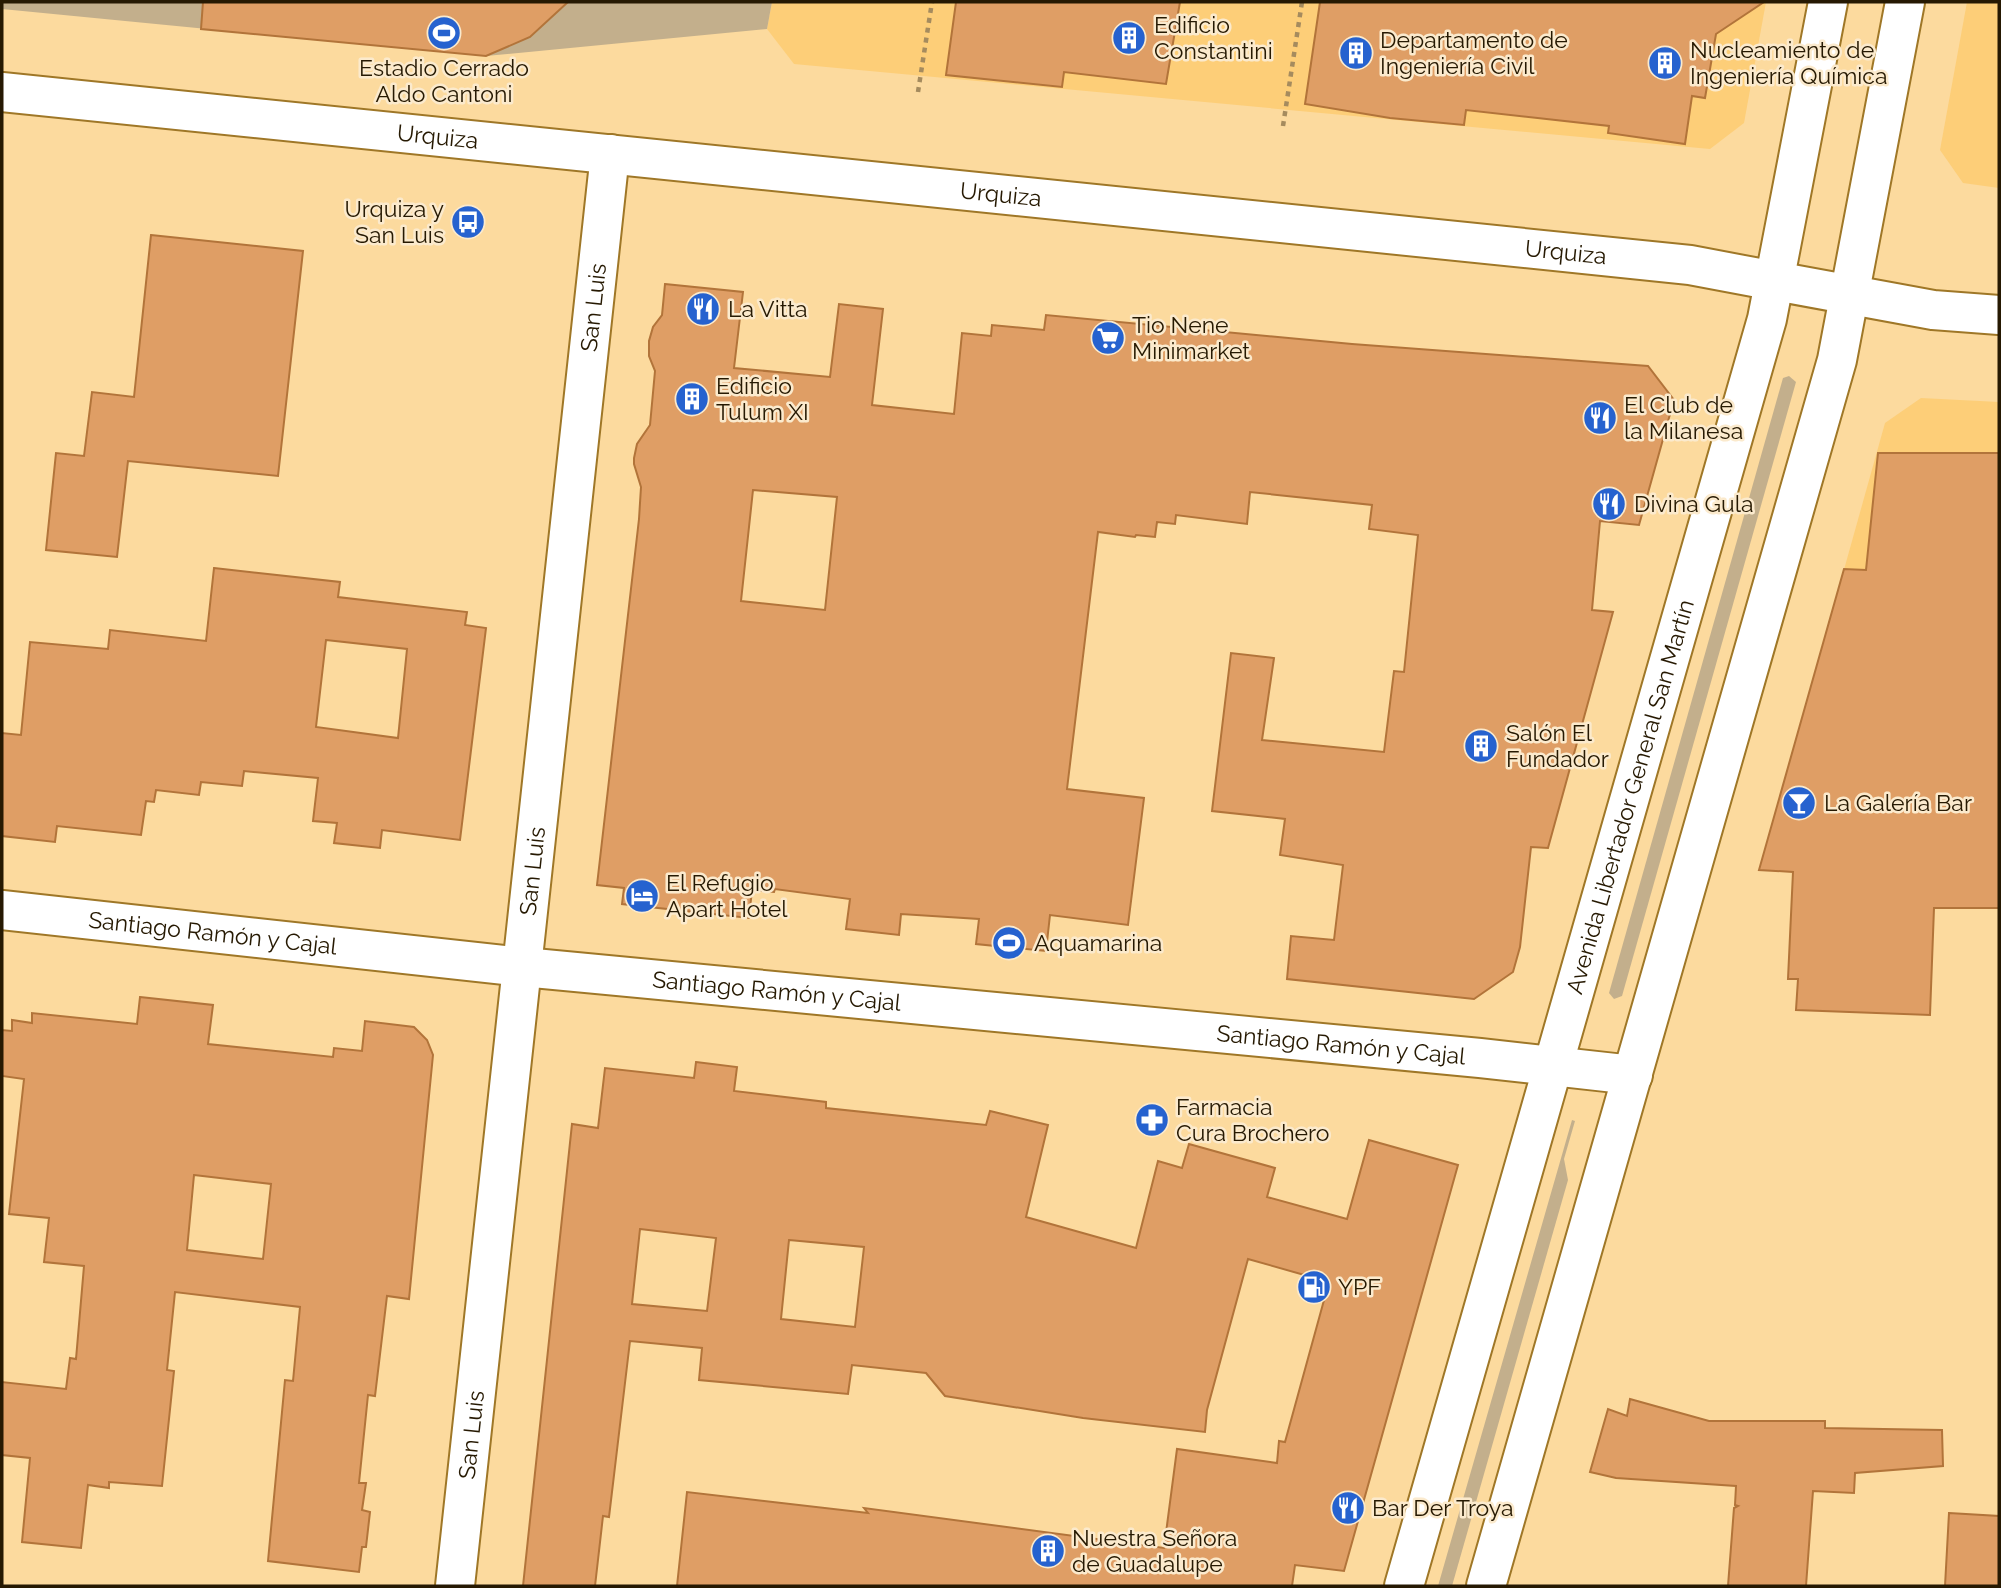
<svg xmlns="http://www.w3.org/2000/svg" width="2001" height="1588" viewBox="0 0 2001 1588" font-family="Raleway,sans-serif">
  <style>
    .built { fill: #fdce78 }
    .green { fill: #c3af8c }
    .building { fill: #df9e65; stroke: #b2743a; stroke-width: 2; fill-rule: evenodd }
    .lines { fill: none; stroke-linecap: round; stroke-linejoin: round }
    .street-casing { stroke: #9f7727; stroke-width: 42 }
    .secondary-casing { stroke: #9f7727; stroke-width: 42 }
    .primary-casing { stroke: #9f7727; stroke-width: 42 }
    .path { stroke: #a58b5e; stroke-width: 4.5; stroke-dasharray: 5 5; stroke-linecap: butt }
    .street { stroke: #fff; stroke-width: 38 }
    .secondary { stroke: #fff; stroke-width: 38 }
    .primary { stroke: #fff; stroke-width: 38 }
    .labels { text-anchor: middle; stroke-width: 5; stroke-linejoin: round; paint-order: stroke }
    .poi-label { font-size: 23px; fill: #261902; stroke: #fbeacd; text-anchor: start }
    .street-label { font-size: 23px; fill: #261902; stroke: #fbeacd }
  </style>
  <rect width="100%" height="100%" fill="#fcda9e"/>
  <g class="built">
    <path d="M772,2H1766L1744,123L1710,149L794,64L767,29Z"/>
    <path d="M1967,2H1999V188L1963,183L1940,150Z"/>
    <path d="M1921,398L1999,402V635L1826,634L1885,423Z"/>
  </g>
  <g class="green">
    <path d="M2,2H772L767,29L486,56L2,9Z"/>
    <path d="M1789,376L1796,382L1622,996L1614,999L1609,993L1783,378Z"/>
    <path d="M1572,1120L1575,1121L1564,1159L1568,1180L1452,1586H1438Z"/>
  </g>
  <g class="building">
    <path d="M203,2H568L530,37L486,56L201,29Z"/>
    <path d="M956,2H1180L1166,84L1064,72L1062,87L946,75Z"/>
    <path d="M1320,2H1764L1716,34L1705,98L1692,96L1685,144L1608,133L1609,126L1466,110L1464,125L1390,118L1305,104Z"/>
    <path d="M151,235L303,251L278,476L128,461L117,557L46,550L56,453L84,456L92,392L134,397Z"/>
    <path d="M665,284L743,292L734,368L830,377L839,304L883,309L872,405L954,414L962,333L991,336L992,325L1044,330L1046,315L1352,344L1648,366L1674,400L1639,525L1600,521L1592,610L1613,612L1548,848L1531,847L1520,947L1513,972L1474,999L1287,979L1291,936L1334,940L1343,865L1280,855L1285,819L1212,811L1231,653L1274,658L1262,740L1384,752L1394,671L1404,672L1418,535L1369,529L1372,505L1250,492L1247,524L1176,515L1175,524L1157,522L1155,537L1136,535L1135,537L1098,532L1067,789L1144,798L1128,925L1050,915L1046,951L976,944L979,919L901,914L899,935L846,929L850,899L775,889L774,892L752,890L749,918L622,904L624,888L597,885L639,519L641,487L634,464V458L637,444L650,425L655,371L649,356V341L653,327L662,315ZM753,490L837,497L825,610L741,601Z"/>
    <path d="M1878,453H1999V908H1934L1930,1015L1796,1010L1798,979H1788L1793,872L1759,870L1844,569L1866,570Z"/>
    <path d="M214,568L340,582L338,597L467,612L465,625L486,628L460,840L382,830L380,848L334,843L337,823L313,821L318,778L244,771L242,786L201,782L199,795L156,790L154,802L146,801L141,835L57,826L55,842L2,836V733L21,735L30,642L108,649L110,630L206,641ZM326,640L407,649L398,738L316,727Z"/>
    <path d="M140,997L213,1005L208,1044L333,1057L334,1048L362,1051L365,1021L414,1027L427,1040L433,1055L409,1299L387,1296L375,1396L368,1395L359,1483H366L362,1510L370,1512L366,1547H362L359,1572L268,1561L285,1380L293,1381L300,1307L175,1292L167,1370L174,1371L162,1486L109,1482V1488L88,1485L81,1548L22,1542L30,1458L2,1455V1382L66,1389L70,1358L76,1359L84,1266L44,1262L49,1218L9,1214L24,1079L2,1076V1030L12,1031V1020L32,1023V1013L137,1024ZM194,1175L271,1184L263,1259L187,1250Z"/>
    <path d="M696,1062L737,1067L734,1091L826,1102V1108L986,1125L990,1111L1048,1125L1026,1217L1136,1248L1158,1161L1182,1168L1189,1144L1275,1168L1267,1197L1347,1219L1369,1140L1458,1165L1344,1571L1295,1565L1292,1586H677L687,1492L868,1513L864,1508L1164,1548L1177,1449L1277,1463L1279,1441L1285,1442L1329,1282L1248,1259L1207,1410L1205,1432L1083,1418L945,1396L926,1373L852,1365L848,1394L699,1380L702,1348L630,1341L609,1517L603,1516L595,1586H523L572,1124L598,1128L605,1068L694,1078ZM640,1229L716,1238L707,1311L632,1304ZM789,1240L864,1247L855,1327L781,1319Z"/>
    <path d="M1630,1399L1709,1421H1825V1428L1942,1430L1943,1466L1855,1473L1854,1493L1813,1491L1806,1586H1728L1734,1508L1738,1506L1735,1505L1736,1486L1616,1478L1590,1472L1608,1409L1627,1416Z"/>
    <path d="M1949,1513L1999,1516V1586H1945Z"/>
  </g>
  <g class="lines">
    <g class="street-casing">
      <g id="street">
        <path id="s1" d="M2,92L1690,265L1775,281"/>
        <path id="s2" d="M2,910L523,967L1480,1058L1633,1075"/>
        <path id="s3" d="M455,1586L610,154"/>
      </g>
    </g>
    <g class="secondary-casing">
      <path id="secondary" d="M1775,281L1933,310L1999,315"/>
    </g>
    <g class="primary-casing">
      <g id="primary">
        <path id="s4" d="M1404,1586L1767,319L1828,2"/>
        <path d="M1486,1586L1837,360L1905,2"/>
      </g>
    </g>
    <g class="path">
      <path d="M918,92L932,2"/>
      <path d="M1283,126L1302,2"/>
    </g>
    <use href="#street" class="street"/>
    <use href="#secondary" class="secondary"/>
    <use href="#primary" class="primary"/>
  </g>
  <defs>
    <g id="stadium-disc" transform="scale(1.75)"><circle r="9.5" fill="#2662cf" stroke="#fbeacd"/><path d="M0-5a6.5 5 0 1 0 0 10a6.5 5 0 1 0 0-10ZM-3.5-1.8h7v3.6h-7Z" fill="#fff"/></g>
    <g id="building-disc" transform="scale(1.75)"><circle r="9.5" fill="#2662cf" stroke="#fbeacd"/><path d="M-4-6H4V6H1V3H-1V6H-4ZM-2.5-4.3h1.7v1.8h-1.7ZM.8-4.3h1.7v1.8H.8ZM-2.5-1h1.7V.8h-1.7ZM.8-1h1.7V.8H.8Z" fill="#fff"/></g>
    <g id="bus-disc" transform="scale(1.75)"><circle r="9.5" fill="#2662cf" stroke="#fbeacd"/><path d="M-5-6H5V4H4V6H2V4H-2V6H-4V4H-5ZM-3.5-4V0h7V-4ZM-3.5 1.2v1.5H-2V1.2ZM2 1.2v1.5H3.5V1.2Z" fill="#fff"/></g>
    <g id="restaurant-disc" transform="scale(1.75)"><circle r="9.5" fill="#2662cf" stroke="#fbeacd"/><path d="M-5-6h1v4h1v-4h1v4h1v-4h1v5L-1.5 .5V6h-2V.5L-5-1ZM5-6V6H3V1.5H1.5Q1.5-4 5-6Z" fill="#fff"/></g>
    <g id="supermarket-disc" transform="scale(1.75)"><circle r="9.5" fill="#2662cf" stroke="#fbeacd"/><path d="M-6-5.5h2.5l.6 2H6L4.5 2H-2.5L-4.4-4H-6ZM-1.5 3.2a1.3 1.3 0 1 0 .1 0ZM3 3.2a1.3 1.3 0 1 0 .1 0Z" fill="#fff"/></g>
    <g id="bar-disc" transform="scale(1.75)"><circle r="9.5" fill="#2662cf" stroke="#fbeacd"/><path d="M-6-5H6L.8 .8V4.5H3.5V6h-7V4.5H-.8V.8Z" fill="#fff"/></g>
    <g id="hotel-disc" transform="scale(1.75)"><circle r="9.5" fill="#2662cf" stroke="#fbeacd"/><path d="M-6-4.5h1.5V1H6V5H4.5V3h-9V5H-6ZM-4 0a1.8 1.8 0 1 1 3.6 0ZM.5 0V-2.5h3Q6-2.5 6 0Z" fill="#fff"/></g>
    <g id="pharmacy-disc" transform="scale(1.75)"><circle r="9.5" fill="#2662cf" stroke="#fbeacd"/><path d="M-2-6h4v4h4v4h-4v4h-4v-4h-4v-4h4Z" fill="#fff"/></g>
    <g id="fuel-disc" transform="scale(1.75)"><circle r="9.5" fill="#2662cf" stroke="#fbeacd"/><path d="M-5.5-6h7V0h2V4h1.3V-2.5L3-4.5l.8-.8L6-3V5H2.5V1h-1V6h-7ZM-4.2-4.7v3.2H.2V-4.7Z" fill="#fff"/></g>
  </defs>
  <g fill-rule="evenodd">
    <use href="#stadium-disc" x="444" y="33"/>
    <use href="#building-disc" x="1129" y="38"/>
    <use href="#building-disc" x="1356" y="53"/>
    <use href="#building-disc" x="1665" y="63"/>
    <use href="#bus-disc" x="468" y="222"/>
    <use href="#restaurant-disc" x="703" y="309"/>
    <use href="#supermarket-disc" x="1108" y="338"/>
    <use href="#building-disc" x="692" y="399"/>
    <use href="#restaurant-disc" x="1600" y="418"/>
    <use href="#restaurant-disc" x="1609" y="504"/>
    <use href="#building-disc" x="1481" y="746"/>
    <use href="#bar-disc" x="1799" y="803"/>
    <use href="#hotel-disc" x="642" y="896"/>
    <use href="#stadium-disc" x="1009" y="943"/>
    <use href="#pharmacy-disc" x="1152" y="1120"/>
    <use href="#fuel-disc" x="1314" y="1287"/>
    <use href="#restaurant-disc" x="1348" y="1508"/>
    <use href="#building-disc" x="1048" y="1551"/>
  </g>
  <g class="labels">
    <g class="poi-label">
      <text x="1154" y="33">Edificio<tspan x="1154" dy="26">Constantini</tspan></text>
      <text x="1380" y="48">Departamento de<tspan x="1380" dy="26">Ingeniería Civil</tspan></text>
      <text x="1690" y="58">Nucleamiento de<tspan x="1690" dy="26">Ingeniería Química</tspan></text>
      <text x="444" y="76" text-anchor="middle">Estadio Cerrado<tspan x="444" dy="26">Aldo Cantoni</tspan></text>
      <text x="444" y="217" text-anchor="end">Urquiza y<tspan x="444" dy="26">San Luis</tspan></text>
      <text x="728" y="317">La Vitta</text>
      <text x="1132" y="333">Tio Nene<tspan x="1132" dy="26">Minimarket</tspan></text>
      <text x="716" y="394">Edificio<tspan x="716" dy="26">Tulum XI</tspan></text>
      <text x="1624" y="413">El Club de<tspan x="1624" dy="26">la Milanesa</tspan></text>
      <text x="1634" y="512">Divina Gula</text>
      <text x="1506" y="741">Salón El<tspan x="1506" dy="26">Fundador</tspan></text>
      <text x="1824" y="811">La Galería Bar</text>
      <text x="666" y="891">El Refugio<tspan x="666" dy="26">Apart Hotel</tspan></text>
      <text x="1034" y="951">Aquamarina</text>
      <text x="1176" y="1115">Farmacia<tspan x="1176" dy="26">Cura Brochero</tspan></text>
      <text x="1338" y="1295">YPF</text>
      <text x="1372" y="1516">Bar Der Troya</text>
      <text x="1072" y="1546">Nuestra Señora<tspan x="1072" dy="26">de Guadalupe</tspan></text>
    </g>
    <g class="street-label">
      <text dy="8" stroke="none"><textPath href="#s1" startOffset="438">Urquiza</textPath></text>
      <text dy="8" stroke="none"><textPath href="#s1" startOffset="1004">Urquiza</textPath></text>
      <text dy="8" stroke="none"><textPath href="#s1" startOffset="1572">Urquiza</textPath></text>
      <text dy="8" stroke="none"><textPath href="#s3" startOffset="1286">San Luis</textPath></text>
      <text dy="8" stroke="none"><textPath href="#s4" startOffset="821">Avenida Libertador General San Martín</textPath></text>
      <text dy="8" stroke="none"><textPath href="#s3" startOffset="719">San Luis</textPath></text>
      <text dy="8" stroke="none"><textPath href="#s2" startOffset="212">Santiago Ramón y Cajal</textPath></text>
      <text dy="8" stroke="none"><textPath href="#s2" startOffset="779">Santiago Ramón y Cajal</textPath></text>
      <text dy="8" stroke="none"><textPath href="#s2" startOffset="1346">Santiago Ramón y Cajal</textPath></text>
      <text dy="8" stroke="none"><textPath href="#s3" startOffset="152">San Luis</textPath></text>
    </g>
  </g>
  <rect width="2001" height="1588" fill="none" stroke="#261902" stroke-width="7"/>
</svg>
